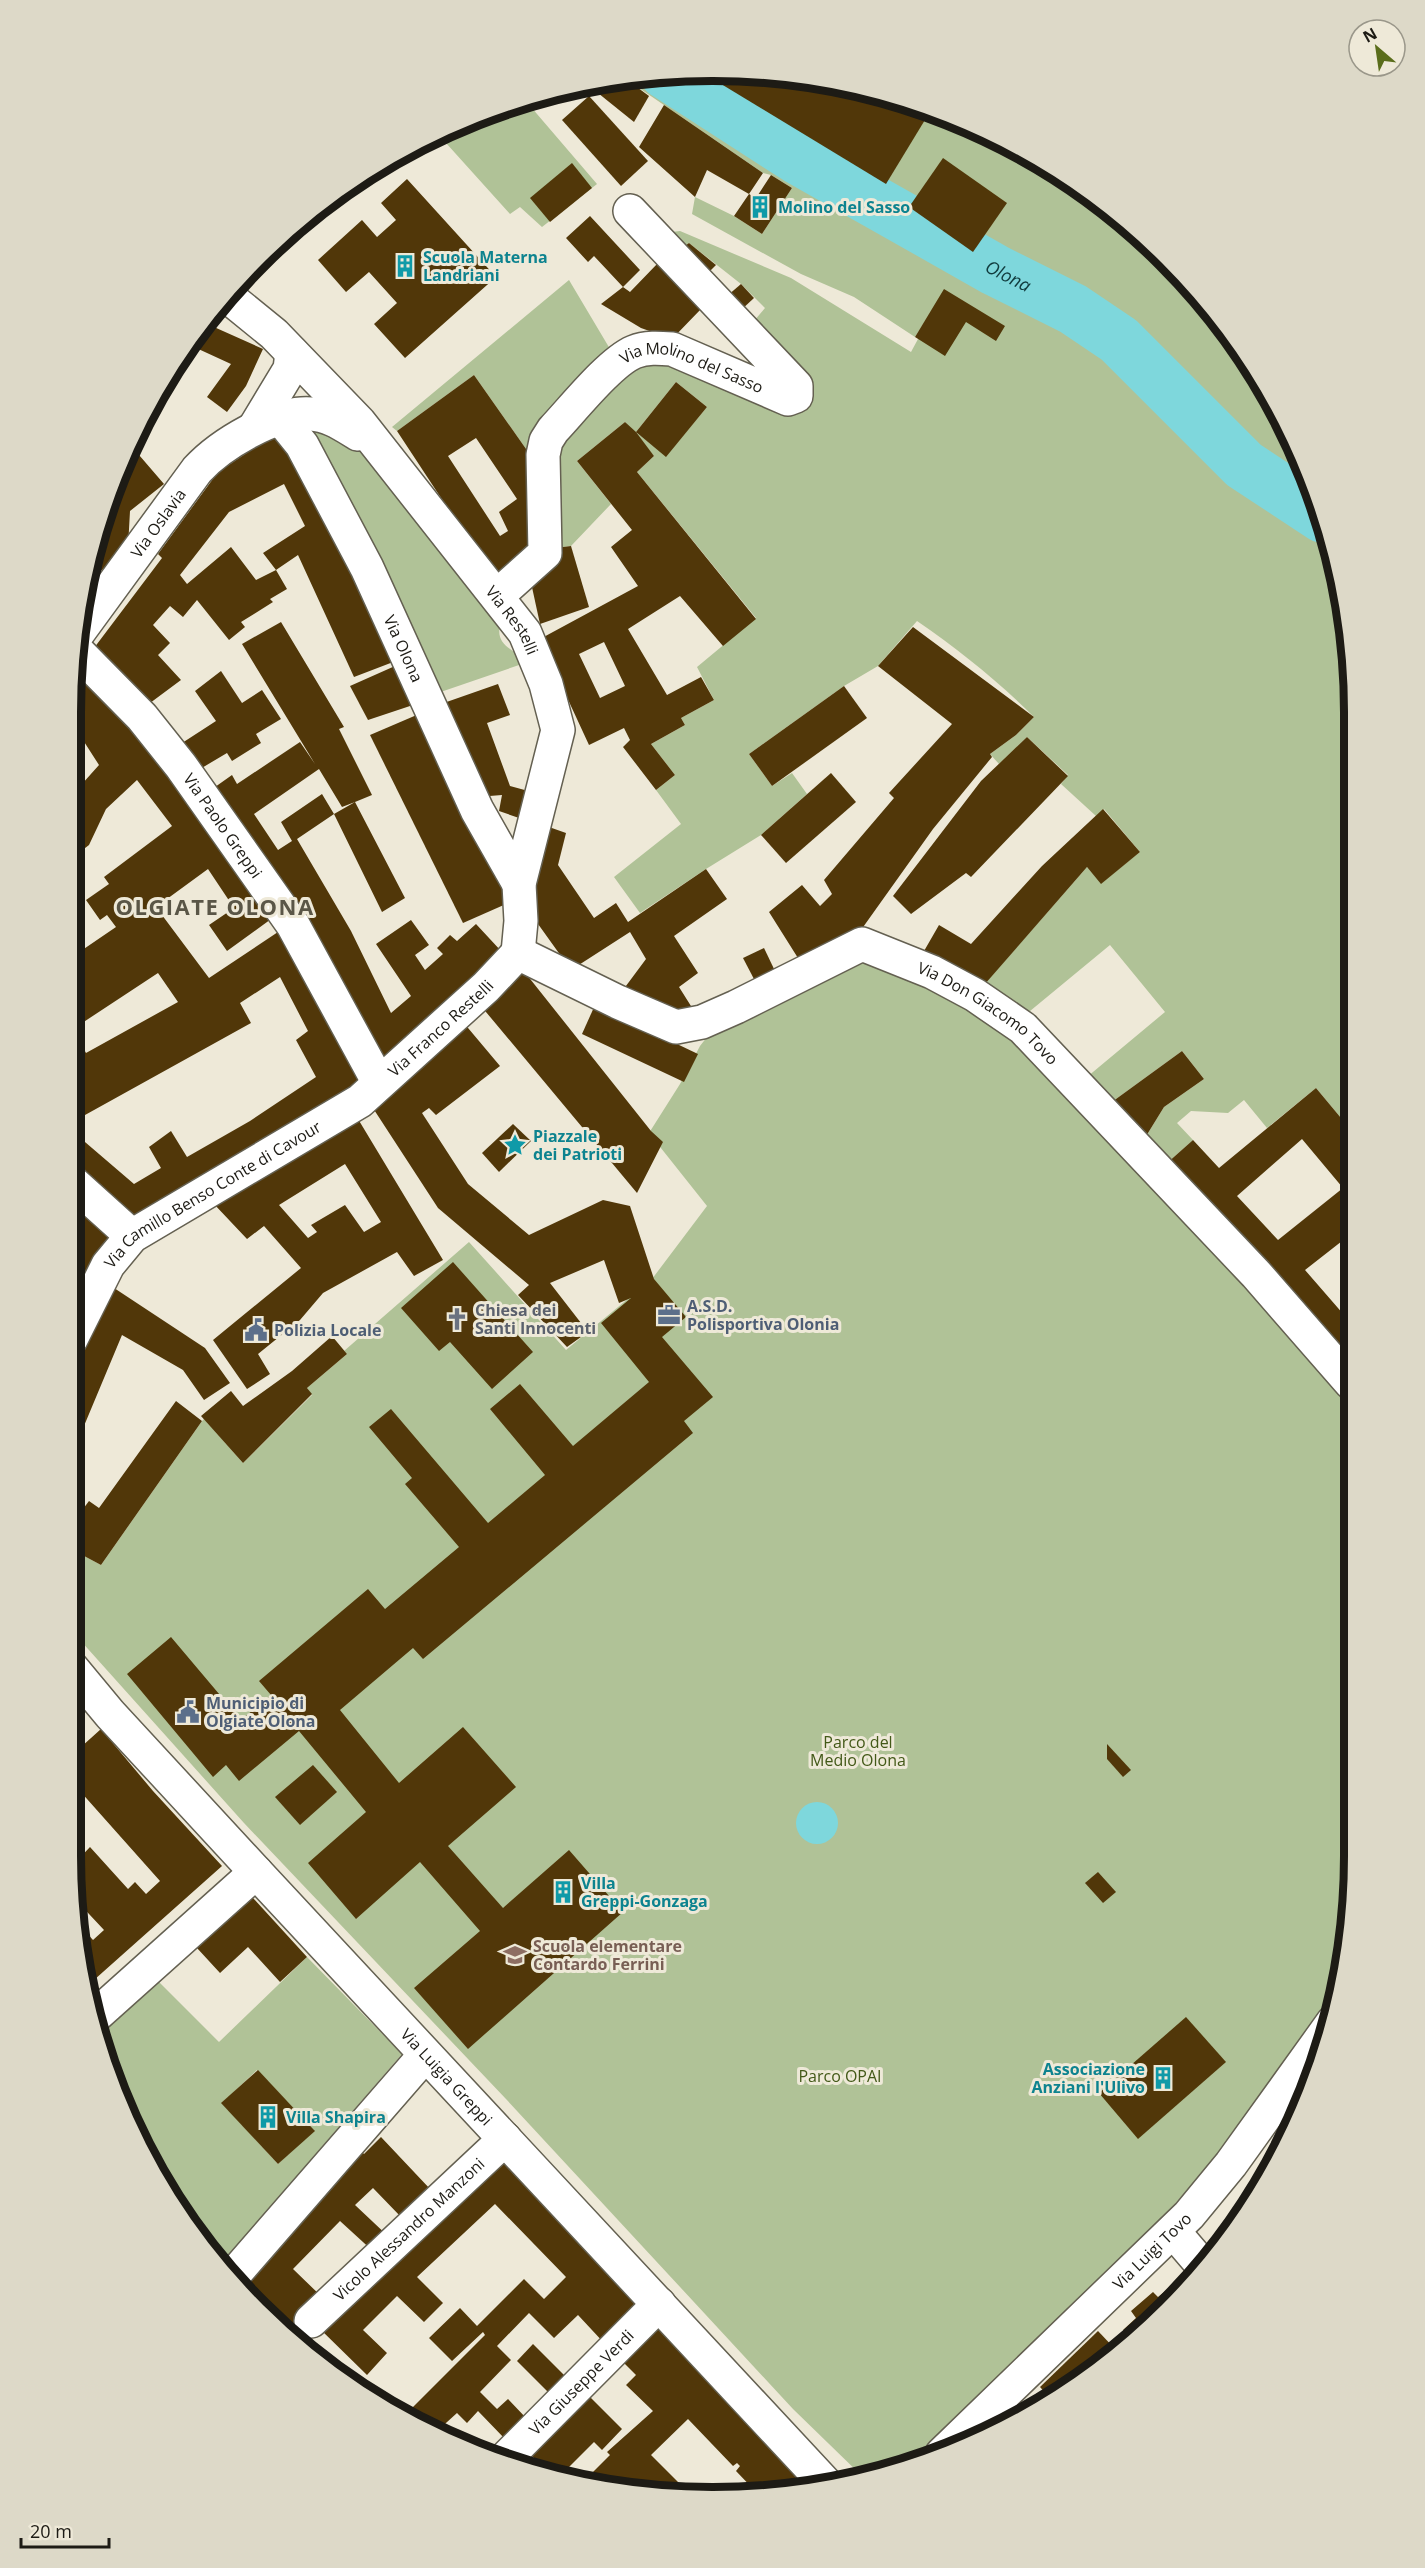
<svg xmlns="http://www.w3.org/2000/svg" width="1425" height="2568" viewBox="0 0 1425 2568" font-family="'Open Sans',sans-serif">
  <style>
    .green { fill: #b0c297; fill-rule: evenodd }
    .water { fill: #7ed7dc }
    .lines { fill: none; stroke-linecap: round; stroke-linejoin: round }
    .river { stroke: #7ed7dc; stroke-width: 52 }
    .building { fill: #513709; fill-rule: evenodd }
    .minor-casing { stroke: #646051; stroke-width: 36 }
    .minor { stroke: #fff; stroke-width: 33 }
    .labels { text-anchor: middle; stroke-width: 6; stroke-linejoin: round; paint-order: stroke }
    .culture-label { font-size: 16px; font-weight: bold; fill: #0d838f; stroke: #eee9d8; text-anchor: start }
    .street-label { font-size: 16px; fill: #1d1b15; stroke: #eee9d8 }
    .service-label { font-size: 16px; font-weight: bold; fill: #4e5e75; stroke: #eee9d8; text-anchor: start }
    .worship-label { font-size: 16px; font-weight: bold; fill: #5b616d; stroke: #eee9d8; text-anchor: start }
    .park-label { font-size: 16px; fill: #435918; stroke: #eee9d8 }
    .education-label { font-size: 16px; font-weight: bold; fill: #785e54; stroke: #eee9d8; text-anchor: start }
    .water-label { font-size: 18px; font-style: italic; fill: #113c3e; stroke: #eee9d8 }
    .district-label { font-size: 22px; font-weight: bold; letter-spacing: 1.5px; fill: #5a5647; stroke: #eee9d8 }
    .rim { fill: none; stroke: #1d1b15; stroke-width: 8 }
  </style>
  <rect width="100%" height="100%" fill="#eee9d8"/>
  <g class="green">
    <path d="M670,72L796,76L919,104L1033,156L1136,230L1246,356L1320,506L1349,629L1351,1130L1316,1088L1267,1128L1244,1100L1228,1113L1191,1111L1177,1123L1193,1140L1166,1164L1140,1146L1164,1107L1204,1079L1182,1051L1105,1107L1081,1082L1165,1012L1110,945L1024,1016L980,989L1087,867L1101,883L1140,852L1104,809L1096,816L1061,784L1068,775L1027,737L999,764L990,754L1016,735L1034,717C998,681 959,650 917,621L878,666L844,686L749,754L772,786L792,773L807,794L761,835L706,869L640,913L614,877L681,824L656,790L675,775L651,744L685,725L681,718L714,700L697,667L756,618L637,472L654,456L625,422L577,461L611,504L571,546L555,548L554,457L563,440L634,366L642,361L787,377L748,328L765,308L741,284L689,243L678,251L672,232L680,231L791,278L911,352L944,291L915,337L854,297L801,274L692,214L695,197L734,216L762,234L792,188L771,175L763,173L626,79ZM773,100L819,127L811,139L765,111ZM676,382L707,407L666,456L636,432Z"/>
    <path d="M525,100L597,184L542,227L520,207L510,214L437,133Z"/>
    <path d="M569,280L613,354L538,466L474,375L397,431L392,427Z"/>
    <path d="M305,423L350,436L503,616C491,644 510,647 528,662L429,696Z"/>
    <path d="M862,944L975,995L1334,1363L1351,1348L1353,1897L1337,1994L1278,2079L1204,2171L1132,2252L907,2466L864,2478L793,2409L506,2099L244,1823L71,1630V1549L101,1565L202,1421L204,1419L243,1463L312,1395L307,1388L347,1354L344,1351L469,1242L566,1350L652,1279L707,1206L649,1133L680,1084L700,1046L714,1028Z"/>
    <path d="M307,1957L402,2054L220,2265C180,2221 153,2169 129,2115C117,2089 105,2064 98,2037L159,1982L219,2042ZM257,2070L314,2130L278,2164L222,2103Z"/>
  </g>
  <circle class="water" cx="817" cy="1823" r="21"/>
  <g class="lines">
    <path class="river" id="s1" d="M665,73L797,158L995,270L1073,309L1119,340L1244,465L1323,517"/>
  </g>
  <g class="building">
    <path d="M703,73L796,76L919,104L931,110L886,184Z"/>
    <path d="M626,79L649,96L634,122L588,85Z"/>
    <path d="M589,96L648,161L621,186L562,120Z"/>
    <path d="M664,105L763,173L749,194L707,170L695,197L639,147Z"/>
    <path d="M960,123L1033,156L1042,162L959,125Z"/>
    <path d="M943,158L1007,203L973,252L909,207Z"/>
    <path d="M572,163L592,188L550,222L530,198Z"/>
    <path d="M771,175L792,188L762,234L734,216L749,194L756,198Z"/>
    <path d="M407,179L496,277L405,358L374,324L397,303L369,272L346,292L318,260L362,220L377,237L396,220L381,203Z"/>
    <path d="M331,198L335,201L261,263L259,261L321,203Z"/>
    <path d="M590,216L640,270L623,287L594,256L588,262L566,238Z"/>
    <path d="M689,243L716,265L702,279L678,251Z"/>
    <path d="M658,263L701,309L672,339L641,328L601,304L623,287L630,292Z"/>
    <path d="M741,284L754,298L740,311L727,296Z"/>
    <path d="M944,289L1005,326L996,341L966,322L945,356L915,337Z"/>
    <path d="M205,323L263,349L246,386L227,412L207,397L231,364L194,347L179,371L183,374L149,410L156,392Z"/>
    <path d="M474,375L538,466L535,557L495,580L397,431ZM476,438L517,499L499,512L508,531L500,536L448,456Z"/>
    <path d="M676,382L707,407L666,457L636,432L654,456L637,472L756,619L723,646L680,596L628,629L667,695L701,677L714,700L681,718L685,725L651,744L675,775L656,790L623,747L630,740L624,728L589,745L540,639L638,586L611,547L632,530L577,461L625,422L636,432ZM604,642L625,686L600,698L579,654Z"/>
    <path d="M283,429L401,659L354,677L298,555L276,570L263,553L305,526L284,484L229,512L180,575L187,584L231,547L256,580L276,570L287,589L270,599L273,602L241,622L245,627L229,640L197,600L183,617L170,606L153,625L170,643L158,655L181,680L146,706L91,652L162,558L158,554L218,472Z"/>
    <path d="M133,448L164,484L130,511L128,547L93,578L99,585L84,598L92,546Z"/>
    <path d="M571,546L589,607L540,624L530,578L555,548Z"/>
    <path d="M281,622L344,727L339,729L372,795L355,802L405,898L382,912L334,814L297,839L351,931L391,1013L411,996L376,944L411,920L429,945L415,955L425,970L443,954L437,948L450,935L457,941L476,924L502,952L379,1071L208,792L232,775L237,784L300,742L315,764L242,644ZM319,769L342,807L355,802L334,814L322,794L281,822L292,841L278,850L254,814Z"/>
    <path d="M913,627L1034,717L1016,735L990,754L992,757L933,829L861,930L803,966L769,912L802,885L820,906L832,894L824,880L894,798L889,793L952,724L878,666Z"/>
    <path d="M404,662L419,703L368,720L350,686Z"/>
    <path d="M221,671L242,703L262,690L281,719L256,734L261,743L232,761L227,753L195,772L179,745L216,721L195,691Z"/>
    <path d="M92,680L278,914L227,951L209,925L234,908L208,869L156,907L209,978L287,926L368,1086L128,1226L71,1173V1130L134,1184L161,1168L149,1147L171,1131L187,1157L250,1121L316,1077L296,1040L308,1031L280,977L240,1003L251,1023L76,1120L71,1112L72,957L116,927L107,915L100,920L86,900L109,884L104,877L172,826L137,780L106,809L89,845L72,858V803L82,784L99,765L81,737L72,743V693ZM158,973L178,1002L86,1053L73,1029Z"/>
    <path d="M498,684L510,715L487,723L510,786L532,792L522,819L499,811L502,795L477,797L438,705Z"/>
    <path d="M844,686L867,718L772,786L749,754Z"/>
    <path d="M426,711L515,900L463,923L370,735Z"/>
    <path d="M1027,737L1068,776L971,877L966,873L911,914L893,896L981,781Z"/>
    <path d="M831,773L856,802L786,863L761,835Z"/>
    <path d="M1103,809L1140,852L1101,884L1087,867L978,992L920,958L939,925L971,944L1042,866Z"/>
    <path d="M549,827L566,833L558,865L594,918L616,903L628,922L706,869L727,899L674,936L698,973L679,987L696,1014L662,1012L620,994L646,959L630,932L571,970L533,917L530,890Z"/>
    <path d="M764,948L775,971L755,981L743,958Z"/>
    <path d="M523,970L651,1131L663,1142L637,1193L481,1006Z"/>
    <path d="M595,1005L698,1054L684,1082L582,1034Z"/>
    <path d="M463,1022L500,1066L436,1115L429,1108L422,1113L468,1184L529,1235L603,1200L630,1206L654,1279L686,1317L662,1337L713,1397L684,1421L693,1433L514,1583L423,1659L413,1648L340,1710L399,1783L463,1727L516,1787L448,1846L503,1908L569,1850L623,1912L468,2049L414,1988L480,1931L420,1862L356,1919L308,1863L366,1812L299,1731L239,1781L226,1765L213,1777L127,1674L171,1637L241,1720L271,1695L259,1681L368,1589L385,1609L459,1547L405,1484L412,1478L369,1427L391,1409L488,1523L545,1475L490,1409L520,1384L573,1446L649,1382L601,1323L631,1298L619,1303L604,1260L550,1283L588,1332L567,1347L518,1295L529,1285L438,1208L369,1102Z"/>
    <path d="M1182,1051L1204,1079L1164,1107L1140,1146L1105,1107Z"/>
    <path d="M1316,1088L1351,1130V1234L1305,1270L1351,1323V1342L1338,1354L1166,1164L1193,1140L1219,1168ZM1302,1139L1343,1188L1278,1240L1237,1196Z"/>
    <path d="M355,1114L443,1260L414,1276L397,1252L323,1293L300,1320L258,1354L270,1374L247,1389L213,1340L301,1268L264,1226L247,1239L213,1203ZM345,1164L381,1222L364,1232L345,1205L311,1225L317,1232L308,1238L279,1205Z"/>
    <path d="M513,1124L531,1141L499,1172L482,1153Z"/>
    <path d="M71,1189L121,1233L71,1316L73,1235Z"/>
    <path d="M453,1262L533,1352L492,1389L450,1342L439,1351L401,1308Z"/>
    <path d="M108,1284L205,1348L230,1383L204,1400L183,1370L122,1335L71,1457V1374Z"/>
    <path d="M332,1336L347,1354L307,1388L312,1394L243,1463L201,1416L231,1391L243,1406L292,1371Z"/>
    <path d="M176,1401L202,1421L101,1565L71,1549V1520L74,1521L89,1501L99,1508Z"/>
    <path d="M101,1729L153,1791L222,1866L85,1988L78,1933L83,1929L93,1940L104,1930L75,1899L72,1866L90,1847L128,1889L135,1882L146,1894L160,1881L71,1781V1756Z"/>
    <path d="M1107,1744L1131,1770L1123,1777L1107,1759Z"/>
    <path d="M313,1765L337,1792L300,1825L275,1797Z"/>
    <path d="M1098,1872L1116,1892L1103,1903L1085,1883Z"/>
    <path d="M253,1898L307,1957L280,1982L248,1947L220,1973L197,1948Z"/>
    <path d="M1186,2017L1226,2062L1138,2139L1099,2093Z"/>
    <path d="M258,2070L315,2131L278,2164L221,2103Z"/>
    <path d="M381,2137L431,2190L402,2218L373,2188L355,2205L390,2238L375,2253L340,2221L293,2269L323,2298L287,2333L239,2285L360,2150L364,2154Z"/>
    <path d="M499,2157L644,2307L605,2344L578,2315L554,2338L529,2313L497,2346L511,2360L480,2392L497,2409L508,2399L527,2419L506,2440L478,2411L467,2423L457,2413L436,2432L405,2415L485,2335L483,2332L452,2361L429,2338L460,2308L477,2326L524,2279L544,2299L566,2277L495,2204L417,2277L443,2303L424,2322L397,2296L363,2330L387,2353L367,2375L318,2327Z"/>
    <path d="M1169,2288L1176,2296L1133,2341L1123,2330L1136,2318L1131,2311L1153,2292L1158,2297Z"/>
    <path d="M653,2323L697,2368L809,2487L759,2495L736,2471L740,2466L737,2463L733,2466L688,2419L651,2455L692,2496H670L583,2482L610,2455L607,2452L653,2411L626,2385L636,2375L618,2357Z"/>
    <path d="M1098,2331L1116,2350L1069,2389L1051,2399L1040,2387Z"/>
    <path d="M533,2344L567,2378L550,2394L517,2361Z"/>
    <path d="M586,2393L622,2429L602,2450L594,2442L558,2478L553,2477L532,2456L570,2418L565,2414Z"/>
    <path d="M473,2439L489,2456L465,2448Z"/>
  </g>
  <g class="lines">
    <g class="minor-casing">
      <g id="minor">
        <path id="s2" d="M226,295L274,334L359,422L525,633L546,684L558,730L519,884L521,921L518,953"/>
        <path id="s3" d="M281,419L302,445L367,568L477,810L519,884"/>
        <path d="M255,427L290,369L292,353"/>
        <path id="s4" d="M497,596L545,553L543,455L546,441L553,430C572,410 610,362 634,352C646,347 659,348 672,349L788,399L796,396V386L630,211"/>
        <path id="s5" d="M78,633L197,470C220,445 275,411 311,414C329,415 343,425 358,434"/>
        <path id="s6" d="M75,649L142,717L181,766L293,925L379,1083"/>
        <path id="s7" d="M518,953L618,1002L676,1027L702,1022L736,1007L862,944L932,972L975,995L1023,1028L1256,1274L1351,1383"/>
        <path d="M71,1181L132,1236"/>
        <path id="s8" d="M71,1339L108,1265L132,1236L360,1101L486,987L518,953"/>
        <path id="s9" d="M71,1667L110,1714L256,1872L826,2484"/>
        <path d="M93,2018L256,1872"/>
        <path d="M1173,2231L1203,2266"/>
        <path d="M232,2277L425,2055"/>
        <path id="s10" d="M311,2321L505,2139"/>
        <path id="s11" d="M942,2454L1189,2215L1231,2164L1333,2022"/>
        <path id="s12" d="M503,2461L659,2304"/>
      </g>
    </g>
    <use href="#minor" class="minor"/>
  </g>
  <defs>
    <g id="building-bare" transform="scale(1.8)"><path d="M-4-6H4V6H1V3H-1V6H-4ZM-2.5-4.3h1.7v1.8h-1.7ZM.8-4.3h1.7v1.8H.8ZM-2.5-1h1.7V.8h-1.7ZM.8-1h1.7V.8H.8Z" fill="#0f9aa8" stroke="#eee9d8" stroke-width="2.5" paint-order="stroke"/></g>
    <g id="sight-bare" transform="scale(1.8)"><path d="M0-6L1.8-2.2L6-1.7L2.9 1.2L3.7 5.4L0 3.3L-3.7 5.4L-2.9 1.2L-6-1.7L-1.8-2.2Z" fill="#0f9aa8" stroke="#eee9d8" stroke-width="2.5" paint-order="stroke"/></g>
    <g id="office-bare" transform="scale(1.8)"><path d="M-6-3h4V-5.5h4V-3h4V5H-6ZM-1-4.5V-3h2v-1.5ZM-6 0V1H6V0Z" fill="#5c6f8a" stroke="#eee9d8" stroke-width="2.5" paint-order="stroke"/></g>
    <g id="church-bare" transform="scale(1.8)"><path d="M-1.2-6h2.4v3.5h3.3v2.4h-3.3V6h-2.4V-.1h-3.3v-2.4h3.3Z" fill="#6b7280" stroke="#eee9d8" stroke-width="2.5" paint-order="stroke"/></g>
    <g id="civic-bare" transform="scale(1.8)"><path d="M-.6-6.5H3V-4.5H.6V-3L4-1V1h2V6H-6V1h2V-1L-.6-3ZM-1.2 2.5V6h2.4V2.5Z" fill="#5c6f8a" stroke="#eee9d8" stroke-width="2.5" paint-order="stroke"/></g>
    <g id="school-bare" transform="scale(1.8)"><path d="M0-5L7-2L0 1L-7-2ZM-4 1L0 2.5L4 1V4Q0 6-4 4Z" fill="#8d6e63" stroke="#eee9d8" stroke-width="2.5" paint-order="stroke"/></g>
  </defs>
  <g fill-rule="evenodd">
    <use href="#building-bare" x="760" y="207"/>
    <use href="#building-bare" x="405" y="266"/>
    <use href="#sight-bare" x="515" y="1145"/>
    <use href="#office-bare" x="669" y="1315"/>
    <use href="#church-bare" x="457" y="1319"/>
    <use href="#civic-bare" x="256" y="1330"/>
    <use href="#civic-bare" x="188" y="1712"/>
    <use href="#building-bare" x="563" y="1892"/>
    <use href="#school-bare" x="515" y="1955"/>
    <use href="#building-bare" x="1163" y="2078"/>
    <use href="#building-bare" x="268" y="2117"/>
  </g>
  <g class="labels">
    <g class="culture-label">
      <text x="778" y="213">Molino del Sasso</text>
      <text x="423" y="263">Scuola Materna<tspan x="423" dy="18">Landriani</tspan></text>
      <text x="533" y="1142">Piazzale<tspan x="533" dy="18">dei Patrioti</tspan></text>
      <text x="581" y="1889">Villa<tspan x="581" dy="18">Greppi-Gonzaga</tspan></text>
      <text x="1145" y="2075" text-anchor="end">Associazione<tspan x="1145" dy="18">Anziani l'Ulivo</tspan></text>
      <text x="286" y="2123">Villa Shapira</text>
    </g>
    <g class="street-label">
      <text dy="6" stroke="none"><textPath href="#s4" startOffset="364">Via Molino del Sasso</textPath></text>
      <text dy="6" stroke="none"><textPath href="#s5" startOffset="136">Via Oslavia</textPath></text>
      <text dy="6" stroke="none"><textPath href="#s2" startOffset="435">Via Restelli</textPath></text>
      <text dy="6" stroke="none"><textPath href="#s3" startOffset="261">Via Olona</textPath></text>
      <text dy="6" stroke="none"><textPath href="#s6" startOffset="231">Via Paolo Greppi</textPath></text>
      <text dy="6" stroke="none"><textPath href="#s7" startOffset="524">Via Don Giacomo Tovo</textPath></text>
      <text dy="6" stroke="none"><textPath href="#s8" startOffset="494">Via Franco Restelli</textPath></text>
      <text dy="6" stroke="none"><textPath href="#s8" startOffset="210">Via Camillo Benso Conte di Cavour</textPath></text>
      <text dy="6" stroke="none"><textPath href="#s9" startOffset="556">Via Luigia Greppi</textPath></text>
      <text dy="6" stroke="none"><textPath href="#s10" startOffset="134">Vicolo Alessandro Manzoni</textPath></text>
      <text dy="6" stroke="none"><textPath href="#s11" startOffset="292">Via Luigi Tovo</textPath></text>
      <text dy="6" stroke="none"><textPath href="#s12" startOffset="111">Via Giuseppe Verdi</textPath></text>
    </g>
    <g class="service-label">
      <text x="687" y="1312">A.S.D.<tspan x="687" dy="18">Polisportiva Olonia</tspan></text>
      <text x="274" y="1336">Polizia Locale</text>
      <text x="206" y="1709">Municipio di<tspan x="206" dy="18">Olgiate Olona</tspan></text>
    </g>
    <g class="worship-label">
      <text x="475" y="1316">Chiesa dei<tspan x="475" dy="18">Santi Innocenti</tspan></text>
    </g>
    <g class="park-label">
      <text x="858" y="1748">Parco del<tspan x="858" dy="18">Medio Olona</tspan></text>
      <text x="840" y="2082">Parco OPAI</text>
    </g>
    <g class="education-label">
      <text x="533" y="1952">Scuola elementare<tspan x="533" dy="18">Contardo Ferrini</tspan></text>
    </g>
    <g class="water-label">
      <text dy="6" stroke="none"><textPath href="#s1" startOffset="399">Olona</textPath></text>
    </g>
    <g class="district-label">
      <text x="215" y="915">OLGIATE OLONA</text>
    </g>
  </g>
  <path d="M0 0H1425V2568H0ZM712 81H713A631 631 0 0 1 1344 712V1856A631 631 0 0 1 713 2487H712A631 631 0 0 1 81 1856V712A631 631 0 0 1 712 81Z" fill="#ddd9c8" fill-rule="evenodd"/>
  <path class="rim" d="M712 81H713A631 631 0 0 1 1344 712V1856A631 631 0 0 1 713 2487H712A631 631 0 0 1 81 1856V712A631 631 0 0 1 712 81Z"/>
  <g transform="translate(1377 48) rotate(331)"><circle r="28" fill="#eee9d8" stroke="#9a978a" stroke-width="1.5"/>
  <path d="M0-4.5L10 22L0 15L-10 22Z" fill="#5a6d1b"/>
  <text y="-9" font-size="16" font-weight="bold" text-anchor="middle" fill="#1d1b15">N</text>
  </g>
  <path d="M21 2538v9h88v-9" fill="none" stroke="#1d1b15" stroke-width="3"/>
  <text x="30" y="2538" font-size="18" fill="#1d1b15" stroke="#eee9d8" stroke-width="4.5" paint-order="stroke">20 m</text>
</svg>
